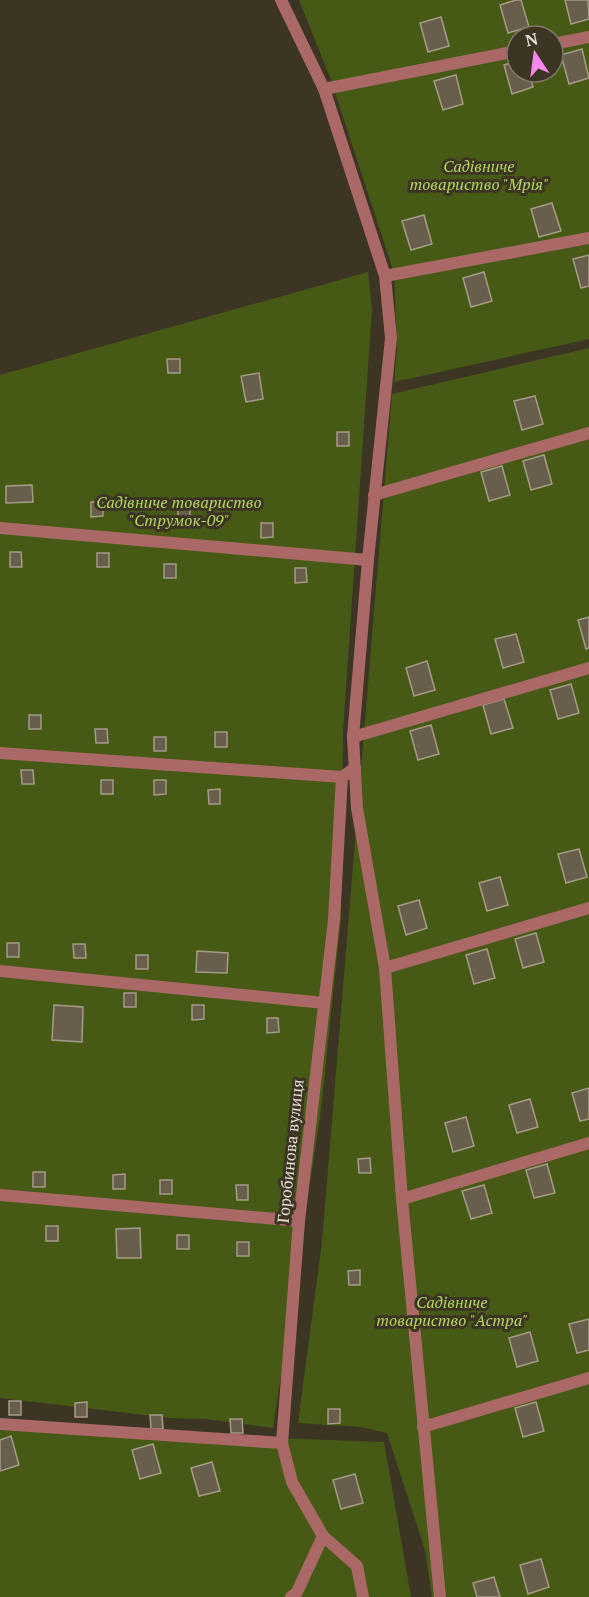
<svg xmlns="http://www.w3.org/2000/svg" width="589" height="1597" viewBox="0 0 589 1597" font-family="'PT Serif',serif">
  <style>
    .green { fill: #465a15; fill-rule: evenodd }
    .building { fill: #675e4c; stroke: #a59b87; stroke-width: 1.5 }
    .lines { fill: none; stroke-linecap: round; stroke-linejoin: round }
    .lane { stroke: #aa6966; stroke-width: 12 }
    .street { stroke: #aa6966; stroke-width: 12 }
    .labels { text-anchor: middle; stroke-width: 6; stroke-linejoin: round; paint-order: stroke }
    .park-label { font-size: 16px; font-style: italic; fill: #b2d85c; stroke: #3d3524 }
    .street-label { font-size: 16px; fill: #e5e0d6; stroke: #3d3524 }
  </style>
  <rect width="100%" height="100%" fill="#3d3524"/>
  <g class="green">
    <path d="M299,0H589V339L394,382L397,349L394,273L330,77ZM517,36H553V72H517Z"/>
    <path d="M368,272L372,309L343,731L341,918L321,1110L273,1428L207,1419L170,1418L0,1398V375Z"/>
    <path d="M589,348V1597H432L425,1550L387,1433L361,1427L298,1423L322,1242L392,394Z"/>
    <path d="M0,1428L384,1442L411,1597H0Z"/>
  </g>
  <g class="building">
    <path d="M516,0H521L529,27L508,33L500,5Z"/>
    <path d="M565,0H588L589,19L571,24Z"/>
    <path d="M441,17L449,46L428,52L420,23Z"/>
    <path d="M582,49L589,78L569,84L561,55Z"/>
    <path d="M517,61V72H529L533,87L512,94L504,65Z"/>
    <path d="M456,75L463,104L443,110L434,81Z"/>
    <path d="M552,203L561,231L539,237L531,209Z"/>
    <path d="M424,215L432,244L411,250L402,221Z"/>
    <path d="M589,255V286L581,288L573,259Z"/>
    <path d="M484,272L492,301L471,307L463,278Z"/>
    <path d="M167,359H180V373H168Z"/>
    <path d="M259,373L263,399L246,402L241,376Z"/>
    <path d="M535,396L543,424L522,430L514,401Z"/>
    <rect x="337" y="432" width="12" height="14"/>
    <path d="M544,455L552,484L531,490L523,461Z"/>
    <path d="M502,466L510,495L489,501L481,472Z"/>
    <path d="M32,485L33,502L6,503V486Z"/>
    <path d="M91,502H103V516L91,517Z"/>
    <path d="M178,507H190V521L178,522Z"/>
    <path d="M261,523H273V537L261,538Z"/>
    <path d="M10,552H21L22,567H10Z"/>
    <rect x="97" y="553" width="12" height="14"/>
    <rect x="164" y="564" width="12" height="14"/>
    <path d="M295,568H306L307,582L295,583Z"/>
    <path d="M589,617V648L586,649L578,620Z"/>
    <path d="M516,634L524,662L503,668L495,639Z"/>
    <path d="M427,661L435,690L414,696L406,668Z"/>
    <path d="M571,684L579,713L558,719L550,690Z"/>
    <path d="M504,699L513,728L491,734L483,705Z"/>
    <rect x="29" y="715" width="12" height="14"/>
    <path d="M431,725L439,754L418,760L410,731Z"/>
    <path d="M95,729H107L108,743H96Z"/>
    <rect x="215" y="732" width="12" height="15"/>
    <rect x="154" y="737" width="12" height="14"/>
    <path d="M21,770H33L34,784H22Z"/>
    <rect x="101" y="780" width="12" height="14"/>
    <path d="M154,780H166V794L154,795Z"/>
    <path d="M220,789V804H209L208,790Z"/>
    <path d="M579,849L587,877L566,883L558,854Z"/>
    <path d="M500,877L508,905L487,911L479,883Z"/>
    <path d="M419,900L427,928L406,935L398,906Z"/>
    <path d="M536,933L544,962L523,968L515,939Z"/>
    <rect x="7" y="943" width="12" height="14"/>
    <path d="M73,944H85L86,958H74Z"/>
    <path d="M487,949L495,978L474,984L466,955Z"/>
    <path d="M197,951L228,953L227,973L196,972Z"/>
    <rect x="136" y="955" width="12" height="14"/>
    <rect x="124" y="993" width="12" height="14"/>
    <path d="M54,1005L83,1007L82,1042L52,1040Z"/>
    <path d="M192,1005H204V1019L192,1020Z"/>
    <path d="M267,1018H278L279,1032L267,1033Z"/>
    <path d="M589,1088V1119L580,1121L572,1093Z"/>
    <path d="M530,1099L538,1127L517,1133L509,1105Z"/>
    <path d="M466,1117L474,1146L453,1152L445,1123Z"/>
    <path d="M370,1158L371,1173H359L358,1159Z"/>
    <path d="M547,1164L555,1193L534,1198L526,1170Z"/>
    <rect x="33" y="1172" width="12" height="15"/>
    <path d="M125,1174V1189H113V1175Z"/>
    <rect x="160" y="1180" width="12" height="14"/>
    <path d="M236,1185H248V1200H237Z"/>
    <path d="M484,1185L492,1213L471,1219L462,1191Z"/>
    <rect x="46" y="1226" width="12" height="15"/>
    <path d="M140,1228L141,1258H117L116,1229Z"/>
    <rect x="177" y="1235" width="12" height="14"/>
    <rect x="237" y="1242" width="12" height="14"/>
    <path d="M360,1270V1285H349L348,1271Z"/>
    <path d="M589,1319V1350L577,1353L569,1324Z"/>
    <path d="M530,1332L538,1361L517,1367L509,1338Z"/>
    <rect x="9" y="1401" width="12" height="14"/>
    <path d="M87,1402V1417H75V1403Z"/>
    <path d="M536,1402L544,1431L523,1437L515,1408Z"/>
    <path d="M328,1409H340V1423L328,1424Z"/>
    <path d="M150,1415H162L163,1429H151Z"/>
    <path d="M230,1419H242L243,1433H231Z"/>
    <path d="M11,1436L19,1465L0,1471V1440Z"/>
    <path d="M153,1444L161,1473L140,1479L132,1450Z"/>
    <path d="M212,1462L220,1491L199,1496L191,1468Z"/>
    <path d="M355,1474L363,1503L341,1509L333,1480Z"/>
    <path d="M541,1559L549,1587L528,1594L520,1565Z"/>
    <path d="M494,1577L500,1597H477L473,1583Z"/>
  </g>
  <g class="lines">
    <g class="lane">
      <path d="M353,737L368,560L391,338L385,276"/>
      <path d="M291,1597L297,1592L323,1536L357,1566L363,1597"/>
      <path d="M440,1597L402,1199L385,968L357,808L353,737L589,668"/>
    </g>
    <g class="street">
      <path d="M281,0L324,89L385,276L589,238"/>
      <path d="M553,44L589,37"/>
      <path d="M324,89L517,51"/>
      <path d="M374,495L589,433"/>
      <path d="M0,528L368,560"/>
      <path d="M0,753L342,777"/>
      <path d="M385,968L589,908"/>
      <path d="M0,971L324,1003"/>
      <path d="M0,1195L299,1221"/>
      <path d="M402,1199L589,1143"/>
      <path d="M0,1424L282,1443"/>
      <path d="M423,1427L589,1378"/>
      <path d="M323,1536L292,1482L282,1443L299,1221L334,920L342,777L355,768"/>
    </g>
  </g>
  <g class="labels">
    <g class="park-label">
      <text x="479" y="172">Садівниче<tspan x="479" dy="18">товариство "Мрія"</tspan></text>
      <text x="179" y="508">Садівниче товариство<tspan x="179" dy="18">"Струмок-09"</tspan></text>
      <text x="452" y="1308">Садівниче<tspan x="452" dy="18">товариство "Астра"</tspan></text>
    </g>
    <g class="street-label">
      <text transform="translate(290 1151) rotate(-84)" y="6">Горобинова вулиця</text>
    </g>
  </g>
  <g transform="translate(535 54) rotate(347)"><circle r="28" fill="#3d3524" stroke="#80796b" stroke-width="1.5"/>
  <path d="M0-4.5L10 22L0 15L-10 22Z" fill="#f688ec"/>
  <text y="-9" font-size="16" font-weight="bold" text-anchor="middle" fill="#e5e0d6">N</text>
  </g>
</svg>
